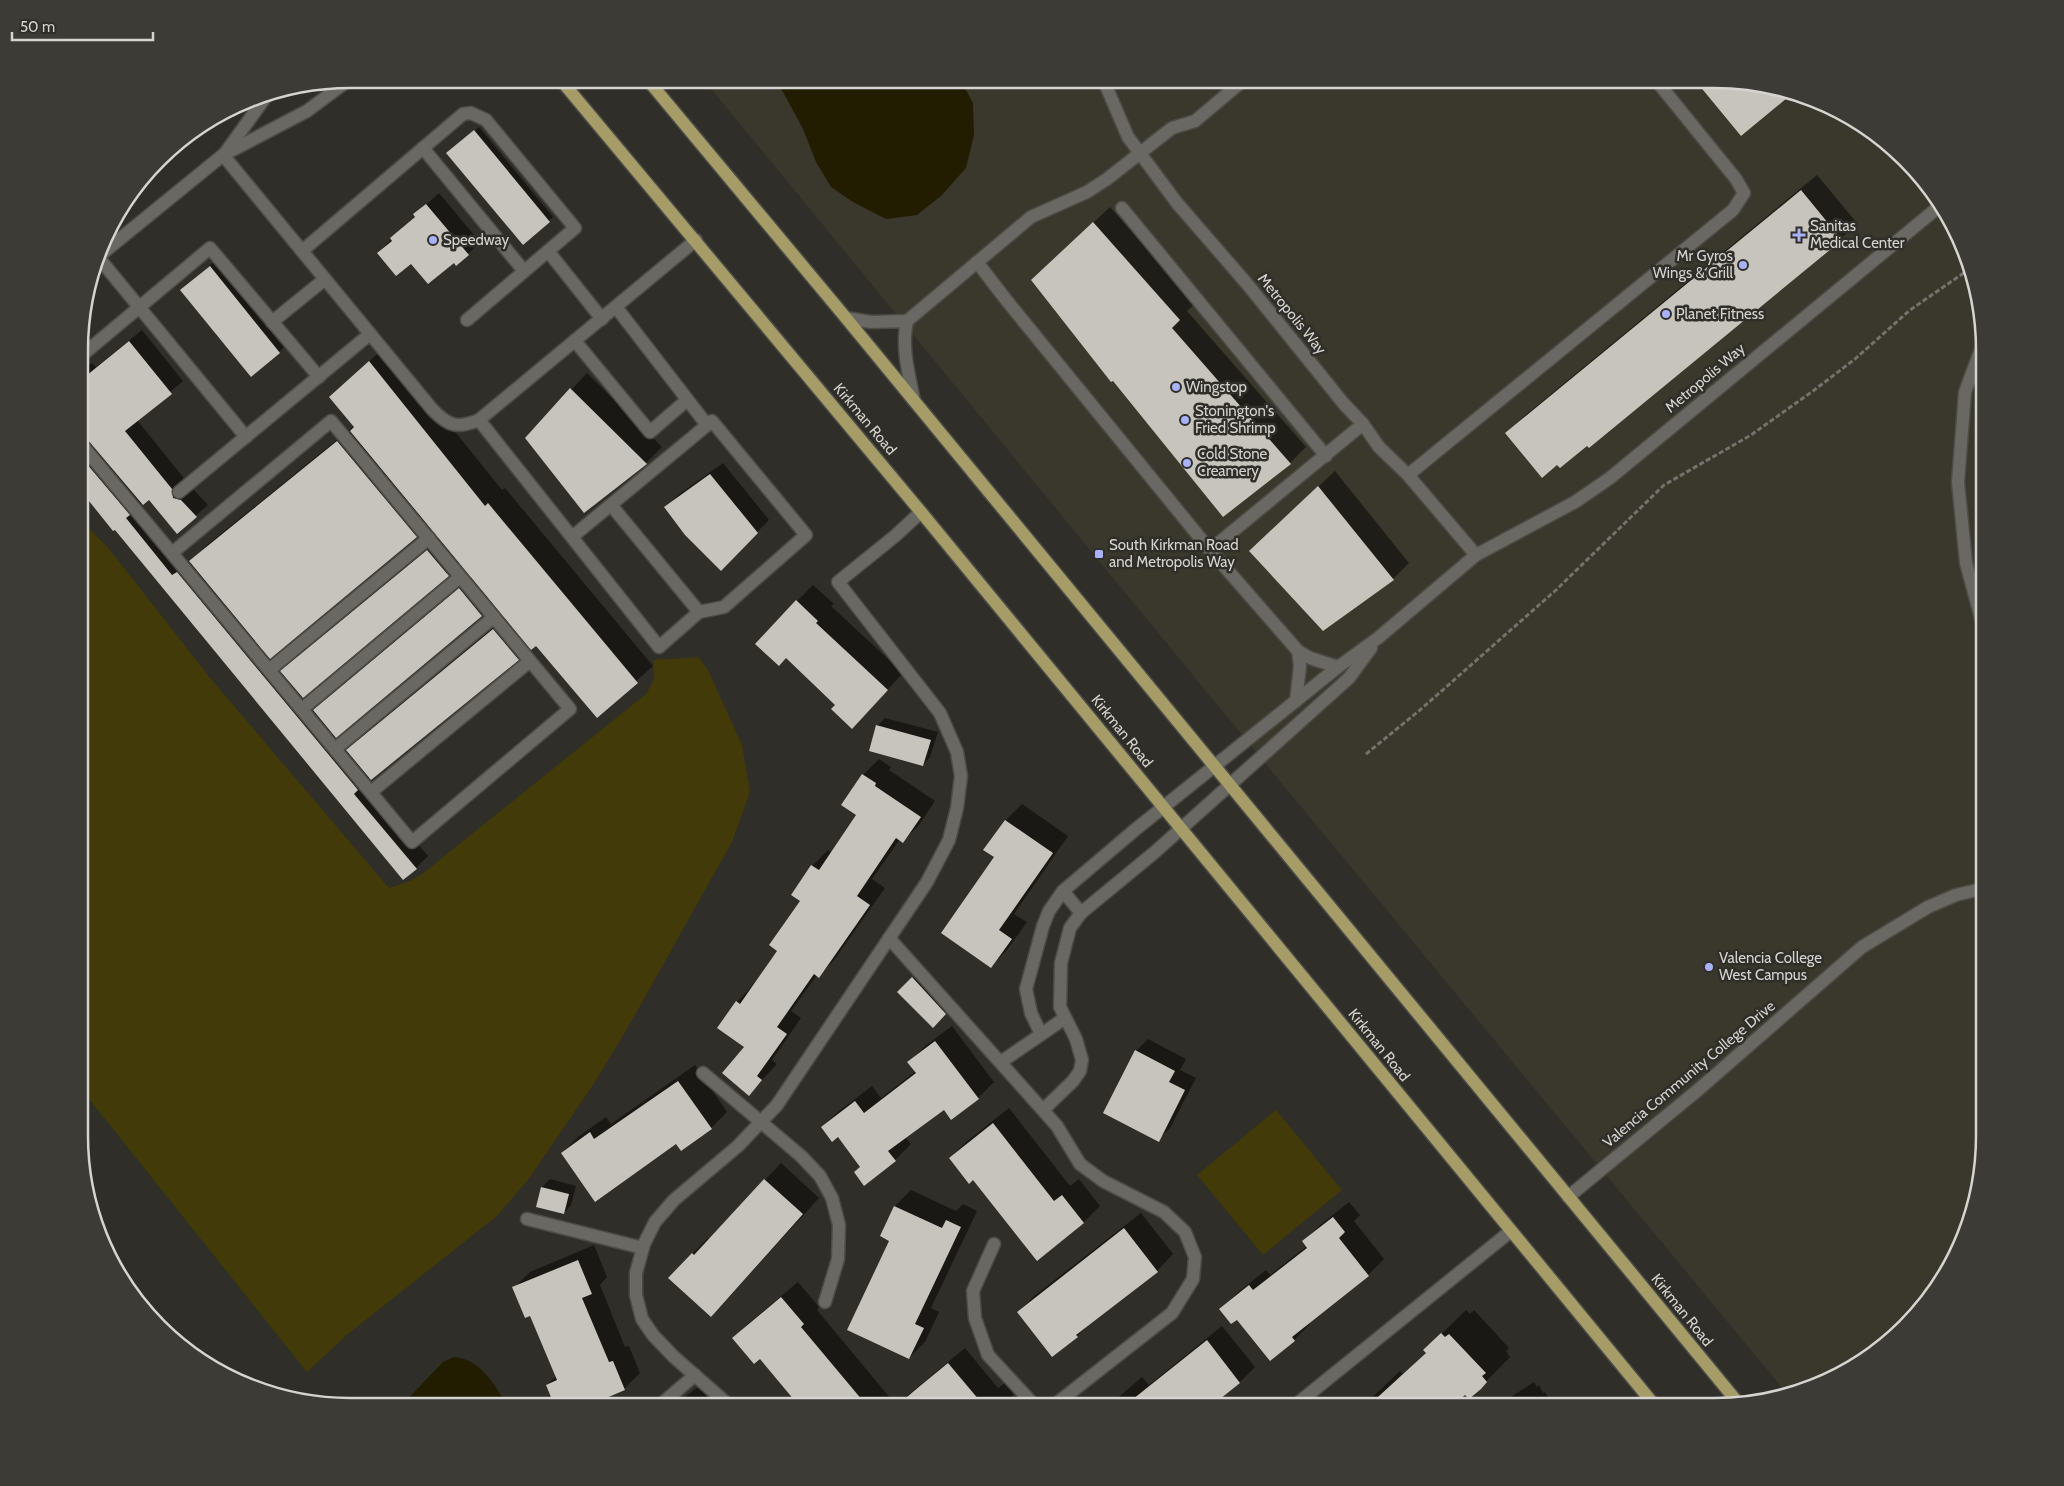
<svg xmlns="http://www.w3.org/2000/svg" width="2064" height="1486" viewBox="0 0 2064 1486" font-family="Cabin,sans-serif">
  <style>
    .built { fill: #3a382c }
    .green { fill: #423a08 }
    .water { fill: #221c00 }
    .shadow { fill: #0007; fill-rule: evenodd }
    .building { fill: #c6c4bd }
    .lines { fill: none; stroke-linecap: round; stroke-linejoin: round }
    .minor-casing { stroke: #4c4b47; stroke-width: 15 }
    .major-casing { stroke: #4c4b47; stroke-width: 15 }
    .path { stroke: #73726d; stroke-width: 3; stroke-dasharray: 5 2.5; stroke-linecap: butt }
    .minor { stroke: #696862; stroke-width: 12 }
    .major { stroke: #a59c67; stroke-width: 12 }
    .poi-dot { fill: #a9b0fc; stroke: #2f2e28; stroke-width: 2 }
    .labels { text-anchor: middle; stroke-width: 5; stroke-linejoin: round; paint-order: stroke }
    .poi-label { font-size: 15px; fill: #d5d4d1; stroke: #2f2e28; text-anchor: start }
    .street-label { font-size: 15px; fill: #d5d4d1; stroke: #2f2e28 }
    .rim { fill: none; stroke: #d5d4d1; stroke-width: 2.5 }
  </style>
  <rect width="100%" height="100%" fill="#2f2e28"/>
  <path class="built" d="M703,79H1732L1818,99L1879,135L1918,171L1957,230L1985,332V1154L1971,1224L1929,1301L1879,1351L1834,1379L1789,1396L1279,780Z"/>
  <g class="green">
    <path d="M81,520L110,550L211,679L389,888L410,881L422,874L646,694L654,679L653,660L698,657L708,670L742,745L750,792L732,842L627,1029L593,1085L528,1180L497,1216L348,1334L307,1372L81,1089Z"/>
    <path d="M1276,1110L1342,1190L1263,1255L1197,1175Z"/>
  </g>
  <g class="water">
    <path d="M771,79H960L973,103L974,135L966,168L941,196L917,215L886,219L853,202L831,187L816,162L803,129L783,92Z"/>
    <path d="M454,1357C482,1360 494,1384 508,1407H400L443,1362Z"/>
  </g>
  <g class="shadow">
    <path d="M479,127L553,217L523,243L451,150Z"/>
    <path d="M1817,175L1857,223L1841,239L1507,433L1523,417Z"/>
    <path d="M439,193L480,242L468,254L454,262L411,263L378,253L403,227L416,216L415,215Z"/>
    <path d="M1110,207L1196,303L1187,311L1306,447L1290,463L1223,515L1113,379L1049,264Z"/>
    <path d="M222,255L291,340L279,352L182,290Z"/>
    <path d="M142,330L183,381L137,420L183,477L185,486L192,488L208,505L177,532L150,498L138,506L185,564L189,561L190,562L207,545L354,426L330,397L386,346L502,490L505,488L653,666L597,716L536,644L530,646L518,659L370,777L365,781L428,856L416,868L81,489V371L92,363L96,367ZM429,524L440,538L298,655L281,672L269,657L416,536ZM460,562L472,576L331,694L314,711L302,697ZM494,603L506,617L364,734L347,751L335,737L482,615Z"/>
    <path d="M587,373L662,447L646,463L526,438Z"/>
    <path d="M723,463L769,520L721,569L666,507L678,495Z"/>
    <path d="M1335,471L1409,563L1393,579L1324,630L1267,535Z"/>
    <path d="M813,585L834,604L831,606L903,673L868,711L836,705L786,657L797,601Z"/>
    <path d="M885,718L938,732L930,757L923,765L877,726Z"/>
    <path d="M879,759L891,767L889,770L935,801L919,825L903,841L900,839L872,879L885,888L834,960L819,976L817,975L791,1011L801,1018L772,1060L777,1064L749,1094L746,1047L737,1002L752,986L779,951L802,901L812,866L828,850L832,853L858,814L843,805L863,775Z"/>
    <path d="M1022,804L1068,836L1014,914L1027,922L1007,950L991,966L996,857L985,850L1006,820Z"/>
    <path d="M921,970L953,1006L933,1026L899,992Z"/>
    <path d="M952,1026L994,1082L978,1098L944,1108L905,1137L911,1144L895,1160L861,1166L838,1135L822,1127L839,1111L872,1086L881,1098L916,1071L909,1062L925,1046Z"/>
    <path d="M1148,1039L1186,1059L1180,1070L1196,1078L1170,1128L1158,1140L1136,1051Z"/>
    <path d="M695,1065L727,1112L711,1128L562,1153L578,1137L606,1117L611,1124Z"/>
    <path d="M1009,1108L1070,1186L1079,1179L1100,1206L1084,1222L1037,1259L974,1179L950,1158L966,1142Z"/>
    <path d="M781,1163L819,1198L727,1299L692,1254L708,1238L710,1239Z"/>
    <path d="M550,1179L576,1186L571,1205L564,1213L542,1187Z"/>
    <path d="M911,1190L956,1211L963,1204L977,1211L931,1308L939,1312L925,1342L909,1358L891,1240L881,1236L895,1206Z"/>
    <path d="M1349,1202L1360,1215L1354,1221L1384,1259L1368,1275L1308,1322L1310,1324L1294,1340L1238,1318L1221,1309L1237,1293L1266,1270L1270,1275L1307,1246L1304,1241L1320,1225Z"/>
    <path d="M1141,1213L1173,1254L1157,1271L1093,1320L1077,1336L1018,1312L1034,1296Z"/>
    <path d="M594,1245L607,1277L600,1285L625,1347L629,1346L640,1373L624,1389L547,1385L556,1376L531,1314L514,1288L530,1272Z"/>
    <path d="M798,1282L819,1307L817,1310L896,1405L965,1348L998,1388L1006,1382L1015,1393L1001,1407H801L760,1357L734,1338L750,1322Z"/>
    <path d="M1466,1310L1470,1314L1474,1310L1509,1348L1506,1351L1510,1357L1470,1398L1466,1393L1450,1407H1362L1400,1371L1403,1374L1427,1352L1425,1350Z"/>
    <path d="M1222,1326L1255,1367L1240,1382L1208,1407H1201L1199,1404L1195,1407H1107L1142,1377L1149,1385Z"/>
    <path d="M1534,1382L1537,1387L1539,1385L1543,1393L1545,1392L1553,1407H1495Z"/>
    <path d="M699,1386L715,1407H673Z"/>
  </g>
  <g class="building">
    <path d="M1694,79H1732L1793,93L1741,136Z"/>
    <path d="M474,130L550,222L523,245L446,153Z"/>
    <path d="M1801,190L1842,240L1589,448L1587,446L1560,468L1557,465L1542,478L1505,433Z"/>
    <path d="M426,204L469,255L456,266L454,263L428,284L411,264L396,276L377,253L392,241L390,238L415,217L413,214Z"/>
    <path d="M1093,222L1180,320L1172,328L1291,464L1223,517L1113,381L1111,382L1031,280Z"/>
    <path d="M210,266L280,353L251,377L180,290Z"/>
    <path d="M129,341L172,394L125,431L172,489L173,498L181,500L197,517L177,534L149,500L143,505L87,439L81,436V380Z"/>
    <path d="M369,361L485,506L488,503L638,683L597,718L536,646L531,650L350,431L354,427L329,397Z"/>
    <path d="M570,388L647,464L584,513L525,438Z"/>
    <path d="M337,441L417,537L270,659L189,561Z"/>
    <path d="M81,457L130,515L126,518L172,575L177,572L358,790L354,794L417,869L403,880L115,530L113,531L81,491Z"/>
    <path d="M710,474L758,533L721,571L685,535L664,507Z"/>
    <path d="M1318,486L1394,580L1323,631L1249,551Z"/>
    <path d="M427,550L449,576L303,698L280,671Z"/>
    <path d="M459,588L482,616L336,738L313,710Z"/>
    <path d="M796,600L818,621L816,623L888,690L852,729L831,709L835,705L786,658L779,666L755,644Z"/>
    <path d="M493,629L519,660L371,780L346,750Z"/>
    <path d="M876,725L931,740L923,766L869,751Z"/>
    <path d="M862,774L876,783L875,786L921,817L903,843L896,838L857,896L870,905L819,978L814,974L777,1027L787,1034L757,1076L762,1080L749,1096L722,1073L744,1047L717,1028L736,1001L740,1004L777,951L769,945L800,901L791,895L811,865L819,870L856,815L841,805Z"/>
    <path d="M1005,820L1053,853L999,930L1012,939L991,968L941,933L994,857L983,850Z"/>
    <path d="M912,977L946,1014L933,1028L897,992Z"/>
    <path d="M935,1041L979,1099L951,1120L944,1110L888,1151L896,1161L864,1186L854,1172L860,1167L838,1137L832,1142L821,1127L855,1101L864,1113L916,1073L907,1062Z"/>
    <path d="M1135,1050L1175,1071L1169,1082L1185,1090L1159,1142L1103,1113Z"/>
    <path d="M678,1081L712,1129L681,1151L676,1144L595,1202L561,1153L590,1132L594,1139Z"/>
    <path d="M993,1123L1054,1201L1062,1195L1084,1223L1037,1261L973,1180L969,1184L949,1158Z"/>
    <path d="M764,1179L803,1214L711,1317L668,1278L692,1253L694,1255Z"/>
    <path d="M541,1187L569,1194L564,1214L536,1207Z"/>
    <path d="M894,1206L942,1228L946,1220L961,1227L915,1324L924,1328L909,1359L847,1330L889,1241L880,1236Z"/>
    <path d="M1333,1217L1345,1232L1339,1238L1369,1276L1292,1337L1295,1341L1270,1361L1237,1320L1231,1324L1219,1309L1249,1285L1253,1290L1307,1248L1302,1241Z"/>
    <path d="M1124,1228L1158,1272L1076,1335L1078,1337L1052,1357L1017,1312Z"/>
    <path d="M578,1260L592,1294L582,1298L609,1362L613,1361L625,1390L585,1407H555L546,1385L557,1380L530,1316L525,1318L512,1287Z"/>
    <path d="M781,1297L804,1324L801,1327L868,1407H800L760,1359L754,1364L732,1338Z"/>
    <path d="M1441,1333L1445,1337L1449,1334L1486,1373L1482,1376L1487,1382L1481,1389L1469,1399L1465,1395L1452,1407H1367L1426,1353L1423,1350Z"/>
    <path d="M1207,1340L1240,1383L1210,1407H1123Z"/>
    <path d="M948,1363L985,1407H895L920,1386Z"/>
  </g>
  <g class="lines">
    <g class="minor-casing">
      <g id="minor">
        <path d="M1103,79L1128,137L1177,203L1248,285L1344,404L1363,424L1379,447L1408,475L1476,555"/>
        <path d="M1881,136L1882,138"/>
        <path d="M423,148L524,271"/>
        <path d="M226,152L267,95"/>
        <path d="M223,155L432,409C448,426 457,429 479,420L696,240"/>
        <path d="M1122,208L1326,456"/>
        <path d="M302,251L463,114L471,113L486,120L575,228L467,320"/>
        <path d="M548,251L602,319"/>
        <path d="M99,256L223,155L307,111L350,79"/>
        <path d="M98,257L246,437"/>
        <path d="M977,262L1007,301L1210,550L1298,651L1310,658L1338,667"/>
        <path d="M616,307L707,425"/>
        <path d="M846,318L871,322L907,321C901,348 909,374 914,401"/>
        <path d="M907,321L1031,217L1087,192L1107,179L1172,128L1195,121L1245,79"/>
        <path d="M272,322L325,279"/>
        <path d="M1985,338L1965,392L1958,482L1966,563L1985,633"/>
        <path d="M575,341L650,432L687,400"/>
        <path d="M81,356L210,248L319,377"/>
        <path d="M479,420L659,647L699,612L724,607L806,535L712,421L572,537"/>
        <path d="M81,444L412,842L570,709L331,421L172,553"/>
        <path d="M1408,475L1733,210L1744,193L1736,179L1655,79"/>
        <path d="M179,492L370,334"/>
        <path d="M611,505L699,612"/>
        <path d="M1210,550L1363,424"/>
        <path d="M269,670L429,538"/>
        <path d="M1296,701L1300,666L1298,651"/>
        <path d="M302,709L460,577"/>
        <path d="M335,749L494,617"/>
        <path d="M371,792L530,661"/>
        <path d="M1063,891L1081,913"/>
        <path d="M889,938L1057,1126L1080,1164L1103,1181L1164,1212L1185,1232L1195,1257L1193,1279L1172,1313L1052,1407"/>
        <path d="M1041,1034L1031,1013L1026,989L1043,926L1049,911L1063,891L1136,829L1338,667L1378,638L1476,555L1575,502L1610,478L1941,205"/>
        <path d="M1001,1062L1065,1018"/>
        <path d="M703,1073L801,1156L820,1176L832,1198L839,1225L838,1259L825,1302"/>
        <path d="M1043,1110L1073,1081L1080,1071L1082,1060L1076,1039L1060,1007L1061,963L1070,928L1081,913L1155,852L1349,678L1371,648"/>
        <path d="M1568,1197L1698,1090L1862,947L1928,907L1956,895L1985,888"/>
        <path d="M527,1219L643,1248"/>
        <path d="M994,1244L973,1291L975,1318L988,1355L1036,1407"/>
        <path d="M658,1407L695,1375"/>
        <path d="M731,1407L674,1357L653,1335L642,1319L636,1295V1273L644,1244L655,1222L674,1200L738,1146L777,1105L927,882L949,840L957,808L961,776L957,752L940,713L838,582L895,536L921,512"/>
        <path d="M1293,1407L1511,1231"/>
      </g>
    </g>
    <g class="major-casing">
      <g id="major">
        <path d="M560,79L921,512L1656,1407"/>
        <path d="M647,79L846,318L1739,1404"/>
      </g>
    </g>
    <path class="path" d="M1366,754L1420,710L1556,590L1664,485L1751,435L1813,391L1855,359L1910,310L1968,270"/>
    <use href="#minor" class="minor"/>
    <use href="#major" class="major"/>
  </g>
  <g class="poi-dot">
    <path d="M1796.5 227.5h5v5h5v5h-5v5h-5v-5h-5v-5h5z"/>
    <circle cx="433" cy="240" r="5"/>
    <circle cx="1743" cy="265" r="5"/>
    <circle cx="1666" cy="314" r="5"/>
    <circle cx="1176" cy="387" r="5"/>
    <circle cx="1185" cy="420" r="5"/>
    <circle cx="1187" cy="463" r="5"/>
    <rect x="1094" y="549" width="10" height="10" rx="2.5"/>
    <circle cx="1709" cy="967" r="5"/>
  </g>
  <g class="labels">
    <g class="poi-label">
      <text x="1810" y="231">Sanitas<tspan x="1810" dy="17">Medical Center</tspan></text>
      <text x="443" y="245">Speedway</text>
      <text x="1733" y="261" text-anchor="end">Mr Gyros<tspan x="1733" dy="17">Wings &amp; Grill</tspan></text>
      <text x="1676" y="319">Planet Fitness</text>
      <text x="1186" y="392">Wingstop</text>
      <text x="1195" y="416">Stonington's<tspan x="1195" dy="17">Fried Shrimp</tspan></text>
      <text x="1197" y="459">Cold Stone<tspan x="1197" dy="17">Creamery</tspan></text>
      <text x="1109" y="550">South Kirkman Road<tspan x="1109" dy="17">and Metropolis Way</tspan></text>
      <text x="1719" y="963">Valencia College<tspan x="1719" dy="17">West Campus</tspan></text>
    </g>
    <g class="street-label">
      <text transform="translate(1292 314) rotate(51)" y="5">Metropolis Way</text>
      <text transform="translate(1705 378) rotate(-40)" y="5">Metropolis Way</text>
      <text transform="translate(865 419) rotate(50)" y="5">Kirkman Road</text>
      <text transform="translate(1122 731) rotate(51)" y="5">Kirkman Road</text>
      <text transform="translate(1379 1045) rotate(51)" y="5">Kirkman Road</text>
      <text transform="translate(1689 1074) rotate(-40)" y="5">Valencia Community College Drive</text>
      <text transform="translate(1682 1310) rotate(51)" y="5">Kirkman Road</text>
    </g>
  </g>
  <path d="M0 0H2064V1486H0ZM350 88H1714A262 262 0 0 1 1976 350V1136A262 262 0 0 1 1714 1398H350A262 262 0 0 1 88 1136V350A262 262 0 0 1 350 88Z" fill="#3c3b36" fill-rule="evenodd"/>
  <path class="rim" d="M350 88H1714A262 262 0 0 1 1976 350V1136A262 262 0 0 1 1714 1398H350A262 262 0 0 1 88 1136V350A262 262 0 0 1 350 88Z"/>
  <path d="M12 32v8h141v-8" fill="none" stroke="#d5d4d1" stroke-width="2.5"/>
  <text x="20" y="32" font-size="15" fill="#d5d4d1" stroke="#2f2e28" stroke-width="4" paint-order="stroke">50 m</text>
</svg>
